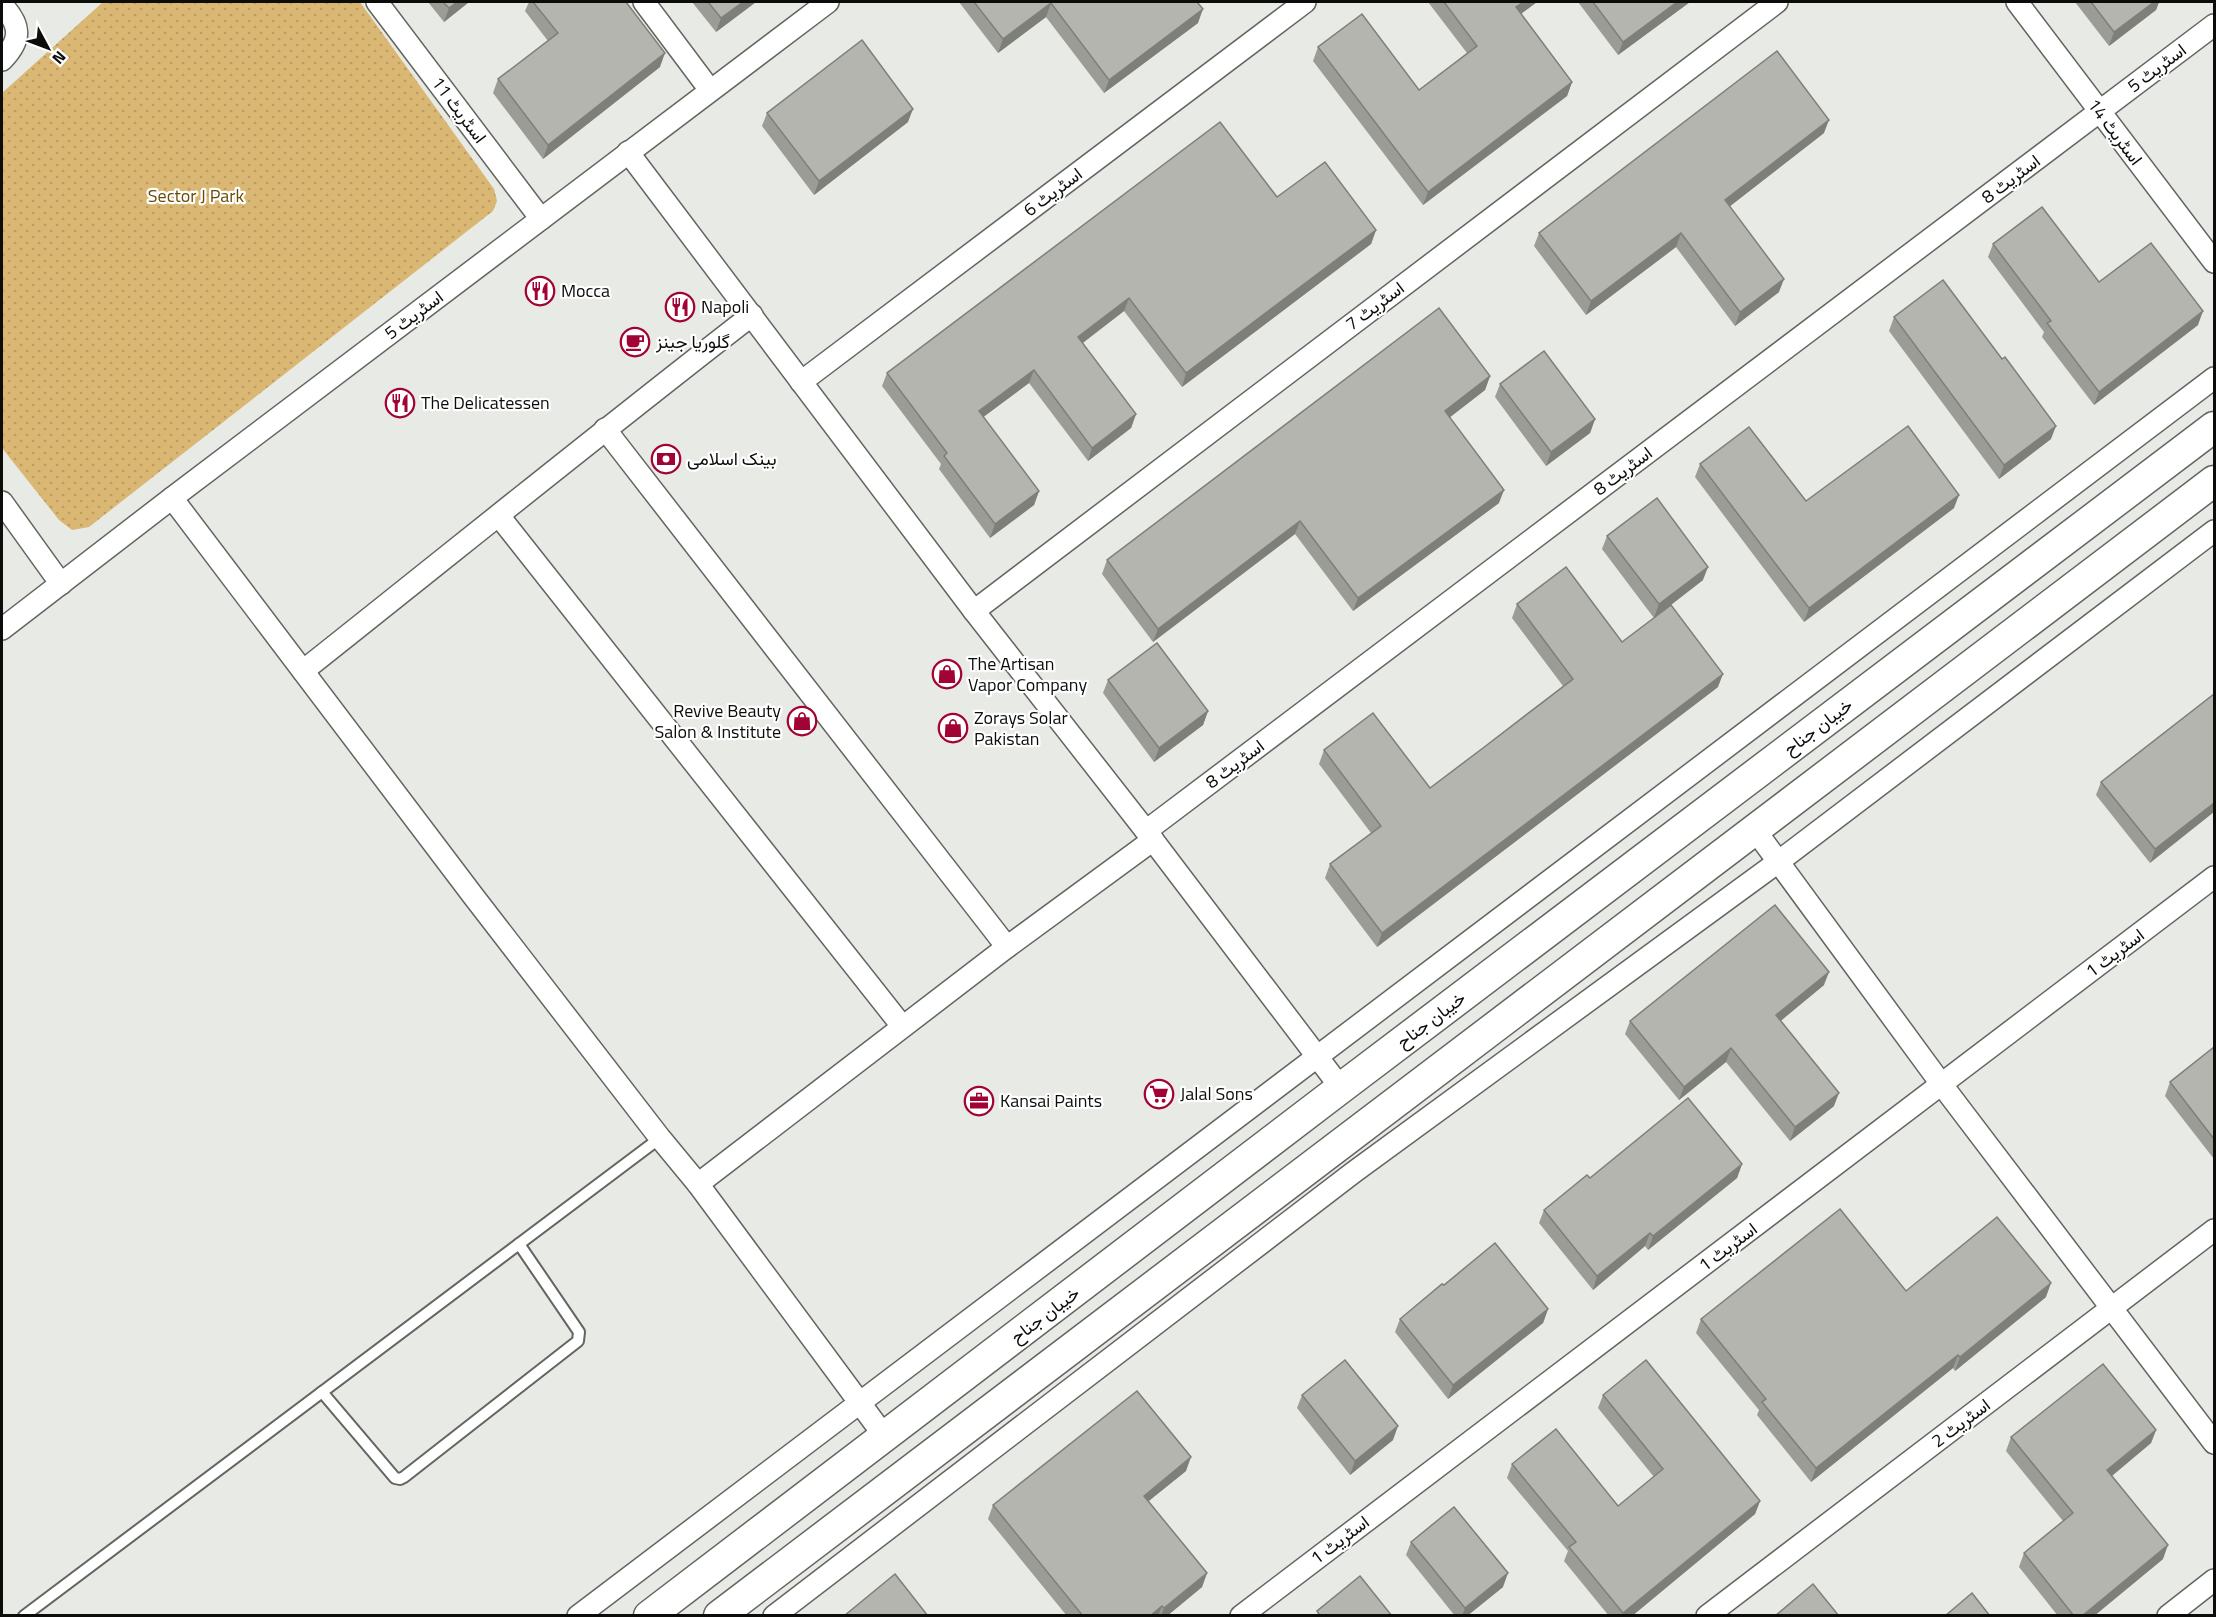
<svg xmlns="http://www.w3.org/2000/svg" width="2216" height="1617" viewBox="0 0 2216 1617" font-family="'Titillium Web',Vazirmatn,sans-serif">
  <style>
    .park { fill: url(#park-dots) }
    .lines { fill: none; stroke-linecap: round; stroke-linejoin: round }
    .lane-casing { stroke: #636560; stroke-width: 14 }
    .street-casing { stroke: #636560; stroke-width: 24 }
    .secondary-casing { stroke: #636560; stroke-width: 33 }
    .lane { stroke: #fff; stroke-width: 10 }
    .street { stroke: #fff; stroke-width: 21 }
    .secondary { stroke: #fff; stroke-width: 30 }
    .wall { fill: #9c9c96 }
    .shaded-wall { fill: #7f7f7a }
    .building { fill: #b5b5af; stroke: #7f7f7a; stroke-width: 1.5 }
    .labels { text-anchor: middle; stroke-width: 4.5; stroke-linejoin: round; paint-order: stroke }
    .street-label { font-size: 18px; fill: #0c0d0b; stroke: #fff }
    .park-label { font-size: 18px; fill: #694b05; stroke: #fff }
    .poi-label { font-size: 18px; fill: #0c0d0b; stroke: #fff; text-anchor: start }
  </style>
  <defs>
    <pattern id="park-dots" width="8" height="8" patternUnits="userSpaceOnUse" patternTransform="scale(1.5)"><rect width="8" height="8" fill="#dbb774"/><path d="M2 2h.1M6 6h.1" fill="none" stroke="#bb9c63" stroke-width="1.8" stroke-linecap="round"/></pattern>
  </defs>
  <rect width="100%" height="100%" fill="#e8eae5"/>
  <path class="park" d="M103,2H360L494,189L497,201L493,211L89,527L72,530L59,520L2,448V93Z"/>
  <g class="lines">
    <g class="lane-casing">
      <g id="lane">
        <path d="M322,1392L395,1478L400,1479L404,1477L578,1341L579,1332L519,1244"/>
        <path d="M24,1616L660,1138"/>
      </g>
    </g>
    <g class="street-casing">
      <g id="street">
        <path d="M377,2L541,219"/>
        <path d="M644,2L710,90"/>
        <path d="M2017,2L2214,262"/>
        <path d="M2,5C21,25 22,40 2,60"/>
        <path d="M628,152L974,611L1146,831L1341,1088"/>
        <path d="M801,382L1305,2"/>
        <path d="M605,429L1007,947"/>
        <path d="M172,498L474,897L660,1138L698,1184L885,1437"/>
        <path d="M2,502L61,584"/>
        <path d="M499,516L902,1026"/>
        <path d="M974,611L1777,2"/>
        <path d="M2,629L172,498L828,2"/>
        <path d="M303,671C453,552 601,432 752,315"/>
        <path d="M1755,830L1942,1085L2214,1443"/>
        <path d="M1146,831L2214,25"/>
        <path d="M698,1184L1007,947L1153,840"/>
        <path d="M578,1616L2214,378"/>
        <path d="M774,1616L1354,1172L1778,862L2214,531"/>
        <path d="M1241,1616L2214,877"/>
        <path d="M1707,1616L2214,1230"/>
        <path d="M2168,1616L2214,1580"/>
      </g>
    </g>
    <g class="secondary-casing">
      <g id="secondary">
        <path d="M649,1616L1341,1088L2214,427"/>
        <path d="M719,1616L2214,481"/>
      </g>
    </g>
    <use href="#lane" class="lane"/>
    <use href="#street" class="street"/>
    <use href="#secondary" class="secondary"/>
  </g>
  <g class="wall">
    <path d="M428,2H469L444,22Z"/>
    <path d="M529,2H626L660,67L543,159L493,93L498,79L548,41L525,11Z"/>
    <path d="M692,2H756L716,32Z"/>
    <path d="M959,2H1197L1198,23L1104,93L1046,17L998,53Z"/>
    <path d="M1428,2H1537L1521,14L1572,82L1567,96L1423,205L1313,61L1318,47L1419,90L1467,53Z"/>
    <path d="M1578,2H1690L1618,55Z"/>
    <path d="M2075,2H2159L2156,10L2109,46Z"/>
    <path d="M767,113L908,122L814,195L762,126Z"/>
    <path d="M1824,133L1730,206L1779,292L1735,326L1676,247L1586,315L1534,246L1539,233Z"/>
    <path d="M1277,197L1376,230L1371,244L1182,387L1124,311L1083,343L1136,414L1131,428L1088,461L1029,383L983,417L1039,491L1034,505L990,538L939,469L941,464L882,386L887,373Z"/>
    <path d="M1993,244L2099,282L2198,325L2094,405L2042,337L2044,332L1988,257Z"/>
    <path d="M1894,317L2051,439L1999,479L1889,331Z"/>
    <path d="M1490,376L1485,390L1450,417L1499,503L1353,611L1295,534L1153,642L1102,574L1107,560Z"/>
    <path d="M1500,384L1595,419L1590,433L1546,466L1495,397Z"/>
    <path d="M1700,464L1806,501L1954,508L1804,622L1695,477Z"/>
    <path d="M1607,536L1703,580L1654,618L1602,549Z"/>
    <path d="M1517,604L1622,642L1718,687L1377,947L1325,878L1330,864L1371,833L1319,764L1324,750L1430,788L1483,748L1563,686L1512,618Z"/>
    <path d="M1108,680L1208,711L1203,725L1154,762L1103,693Z"/>
    <path d="M2214,694L2150,863L2096,795L2101,782Z"/>
    <path d="M1824,985L1780,1021L1834,1106L1790,1141L1726,1062L1679,1100L1625,1034L1630,1021Z"/>
    <path d="M2214,1047V1159L2165,1096L2170,1082Z"/>
    <path d="M1742,1164L1737,1178L1648,1250L1645,1246L1593,1290L1539,1223L1544,1210L1590,1178Z"/>
    <path d="M1444,1285L1548,1309L1543,1323L1448,1399L1395,1332L1400,1319Z"/>
    <path d="M1906,1291L2046,1297L1955,1371L1953,1368L1811,1482L1757,1415L1759,1410L1696,1333L1701,1319Z"/>
    <path d="M1302,1395L1393,1440L1350,1475L1297,1408Z"/>
    <path d="M1603,1395L1760,1501L1755,1514L1632,1616H1609L1564,1561L1568,1551L1507,1478L1512,1464L1618,1506L1654,1477L1598,1408Z"/>
    <path d="M2156,1430L2151,1443L2112,1476L2163,1559L2094,1616H2058L2019,1567L2024,1553L2063,1521L2006,1451L2011,1437Z"/>
    <path d="M1186,1471L1148,1501L1207,1573L1202,1587L1167,1616H1067L988,1519L993,1505Z"/>
    <path d="M1411,1542L1503,1587L1467,1616H1455L1406,1555Z"/>
  </g>
  <g class="shaded-wall">
    <path d="M457,2H469L444,22L449,8Z"/>
    <path d="M743,2H756L716,32L721,18Z"/>
    <path d="M1524,2H1537L1511,21L1516,7Z"/>
    <path d="M1677,2H1690L1618,55L1623,42Z"/>
    <path d="M2154,2H2159L2156,10L2109,46L2114,32Z"/>
    <path d="M1051,3L1046,17L998,53L1003,39Z"/>
    <path d="M1203,9L1198,23L1104,93L1109,80Z"/>
    <path d="M665,53L660,67L543,159L548,145Z"/>
    <path d="M1572,82L1567,96L1423,205L1428,192Z"/>
    <path d="M913,109L908,122L814,195L819,181Z"/>
    <path d="M1829,120L1824,133L1720,214L1725,200Z"/>
    <path d="M1376,230L1371,244L1182,387L1186,373Z"/>
    <path d="M1681,233L1676,247L1586,315L1591,301Z"/>
    <path d="M1784,279L1779,292L1735,326L1740,312Z"/>
    <path d="M1129,298L1124,311L1073,350L1078,337Z"/>
    <path d="M2203,311L2198,325L2094,405L2099,392Z"/>
    <path d="M1034,370L1029,383L974,424L979,411Z"/>
    <path d="M1490,376L1485,390L1440,425L1445,411Z"/>
    <path d="M1136,414L1131,428L1088,461L1092,448Z"/>
    <path d="M1595,419L1590,433L1546,466L1551,452Z"/>
    <path d="M2056,426L2051,439L1999,479L2004,465Z"/>
    <path d="M1504,490L1499,503L1353,611L1358,598Z"/>
    <path d="M1039,491L1034,505L990,538L995,524Z"/>
    <path d="M1959,495L1954,508L1804,622L1809,608Z"/>
    <path d="M1300,521L1295,534L1153,642L1158,629Z"/>
    <path d="M1708,567L1703,580L1654,618L1659,604Z"/>
    <path d="M1723,674L1718,687L1377,947L1382,933Z"/>
    <path d="M1208,711L1203,725L1154,762L1159,748Z"/>
    <path d="M2214,803V812L2150,863L2155,849Z"/>
    <path d="M1829,972L1824,985L1771,1029L1776,1015Z"/>
    <path d="M1731,1048L1726,1062L1679,1100L1684,1087Z"/>
    <path d="M1839,1093L1834,1106L1790,1141L1795,1127Z"/>
    <path d="M1742,1164L1737,1178L1648,1250L1653,1236Z"/>
    <path d="M1650,1233L1645,1246L1593,1290L1597,1276Z"/>
    <path d="M2051,1283L2046,1297L1955,1371L1960,1357Z"/>
    <path d="M1548,1309L1543,1323L1448,1399L1453,1385Z"/>
    <path d="M1958,1355L1953,1368L1811,1482L1816,1468Z"/>
    <path d="M1398,1426L1393,1440L1350,1475L1355,1461Z"/>
    <path d="M2156,1430L2151,1443L2102,1484L2107,1470Z"/>
    <path d="M1191,1457L1186,1471L1139,1509L1144,1496Z"/>
    <path d="M1760,1501L1755,1514L1632,1616H1622L1623,1613Z"/>
    <path d="M2168,1545L2163,1559L2094,1616H2082Z"/>
    <path d="M1207,1573L1202,1587L1167,1616H1161L1164,1608Z"/>
    <path d="M1508,1573L1503,1587L1467,1616H1462L1465,1608Z"/>
    <path d="M1162,1606L1158,1616H1150Z"/>
  </g>
  <g class="building">
    <path d="M443,2H457L449,8Z"/>
    <path d="M533,2H626L665,53L548,145L498,79L558,33Z"/>
    <path d="M708,2H743L721,18Z"/>
    <path d="M974,2H1197L1203,9L1109,80L1051,3L1003,39Z"/>
    <path d="M1444,2H1524L1516,7L1572,82L1428,192L1318,47L1362,14L1419,90L1477,46Z"/>
    <path d="M1593,2H1677L1623,42Z"/>
    <path d="M2091,2H2154L2114,32Z"/>
    <path d="M862,40L913,109L819,181L767,113Z"/>
    <path d="M1777,51L1829,120L1725,200L1784,279L1740,312L1681,233L1591,301L1539,233Z"/>
    <path d="M1220,122L1277,197L1325,162L1376,230L1186,373L1129,298L1078,337L1136,414L1092,448L1034,370L979,411L1039,491L995,524L944,456L947,453L887,373Z"/>
    <path d="M2042,207L2099,282L2151,243L2203,311L2099,392L2047,323L2051,321L1993,244Z"/>
    <path d="M1943,280L2002,359L2005,357L2056,426L2004,465L1894,317Z"/>
    <path d="M1439,308L1490,376L1445,411L1504,490L1358,598L1300,521L1158,629L1107,560Z"/>
    <path d="M1544,351L1595,419L1551,452L1500,384Z"/>
    <path d="M1908,426L1959,495L1809,608L1700,464L1749,427L1806,501Z"/>
    <path d="M1657,498L1708,567L1659,604L1607,536Z"/>
    <path d="M1566,567L1622,642L1671,605L1723,674L1382,933L1330,864L1381,826L1324,750L1373,713L1430,788L1483,748L1573,679L1517,604Z"/>
    <path d="M1157,643L1208,711L1159,748L1108,680Z"/>
    <path d="M2214,694V803L2155,849L2101,782Z"/>
    <path d="M1775,905L1829,972L1776,1015L1839,1093L1795,1127L1731,1048L1684,1087L1630,1021Z"/>
    <path d="M2214,1047V1139L2170,1082Z"/>
    <path d="M1688,1098L1742,1164L1653,1236L1650,1233L1597,1276L1544,1210L1587,1175L1590,1178Z"/>
    <path d="M1840,1209L1906,1291L1997,1217L2051,1283L1960,1357L1958,1355L1816,1468L1762,1402L1766,1399L1701,1319Z"/>
    <path d="M1495,1243L1548,1309L1453,1385L1400,1319L1442,1284L1444,1285Z"/>
    <path d="M1345,1360L1398,1426L1355,1461L1302,1395Z"/>
    <path d="M1646,1360L1760,1501L1623,1613L1569,1547L1576,1542L1512,1464L1556,1429L1618,1506L1663,1469L1603,1395Z"/>
    <path d="M2103,1364L2156,1430L2107,1470L2168,1545L2082,1616H2074L2024,1553L2073,1513L2011,1437Z"/>
    <path d="M1137,1391L1191,1457L1144,1496L1207,1573L1164,1608L1162,1606L1150,1616H1083L993,1505Z"/>
    <path d="M1454,1507L1508,1573L1465,1608L1411,1542Z"/>
    <path d="M895,1574L928,1616H844Z"/>
    <path d="M1360,1576L1392,1616H1320L1317,1611Z"/>
    <path d="M1813,1584L1839,1616H1775Z"/>
    <path d="M1972,1593L1990,1616H1945Z"/>
  </g>
  <defs>
    <g id="restaurant-ring" transform="scale(1.5)"><circle r="9.5" fill="#fff" stroke="#a20335" stroke-width="1.5"/><path d="M-5-6h1v4h1v-4h1v4h1v-4h1v5L-1.5 .5V6h-2V.5L-5-1ZM5-6V6H3V1.5H1.5Q1.5-4 5-6Z" fill="#a20335"/></g>
    <g id="cafe-ring" transform="scale(1.5)"><circle r="9.5" fill="#fff" stroke="#a20335" stroke-width="1.5"/><path d="M-5.5-4.5H6V0H3Q3 3.5 0 3.5H-2.5Q-5.5 3.5-5.5 0ZM3-3.2v2h1.7v-2ZM-6 4.5H4V6H-6Z" fill="#a20335"/></g>
    <g id="bank-ring" transform="scale(1.5)"><circle r="9.5" fill="#fff" stroke="#a20335" stroke-width="1.5"/><path d="M-6-4H6V4H-6ZM0-2.3a2.3 2.3 0 1 0 0 4.6a2.3 2.3 0 1 0 0-4.6Z" fill="#a20335"/></g>
    <g id="shop-ring" transform="scale(1.5)"><circle r="9.5" fill="#fff" stroke="#a20335" stroke-width="1.5"/><path d="M-5-2.5h2.3a2.7 3.5 0 0 1 5.4 0H5L5.5 6h-11ZM-1.5-2.5h3a1.5 2.3 0 0 0-3 0Z" fill="#a20335"/></g>
    <g id="supermarket-ring" transform="scale(1.5)"><circle r="9.5" fill="#fff" stroke="#a20335" stroke-width="1.5"/><path d="M-6-5.5h2.5l.6 2H6L4.5 2H-2.5L-4.4-4H-6ZM-1.5 3.2a1.3 1.3 0 1 0 .1 0ZM3 3.2a1.3 1.3 0 1 0 .1 0Z" fill="#a20335"/></g>
    <g id="office-ring" transform="scale(1.5)"><circle r="9.5" fill="#fff" stroke="#a20335" stroke-width="1.5"/><path d="M-6-3h4V-5.5h4V-3h4V5H-6ZM-1-4.5V-3h2v-1.5ZM-6 0V1H6V0Z" fill="#a20335"/></g>
  </defs>
  <g fill-rule="evenodd">
    <use href="#restaurant-ring" x="540" y="291"/>
    <use href="#restaurant-ring" x="680" y="307"/>
    <use href="#cafe-ring" x="635" y="342"/>
    <use href="#restaurant-ring" x="400" y="403"/>
    <use href="#bank-ring" x="666" y="459"/>
    <use href="#shop-ring" x="947" y="674"/>
    <use href="#shop-ring" x="802" y="721"/>
    <use href="#shop-ring" x="953" y="728"/>
    <use href="#supermarket-ring" x="1159" y="1094"/>
    <use href="#office-ring" x="979" y="1101"/>
  </g>
  <g class="labels">
    <g class="street-label">
      <text transform="translate(2157 68) rotate(-37)" y="6">اسٹریٹ 5</text>
      <text transform="translate(459 110) rotate(53)" y="6">اسٹریٹ 11</text>
      <text transform="translate(2115 132) rotate(53)" y="6">اسٹریٹ 14</text>
      <text transform="translate(2011 179) rotate(-37)" y="6">اسٹریٹ 8</text>
      <text transform="translate(1053 192) rotate(-37)" y="6">اسٹریٹ 6</text>
      <text transform="translate(1375 306) rotate(-37)" y="6">اسٹریٹ 7</text>
      <text transform="translate(414 315) rotate(-37)" y="6">اسٹریٹ 5</text>
      <text transform="translate(1623 471) rotate(-37)" y="6">اسٹریٹ 8</text>
      <text transform="translate(1818 727) rotate(-37)" y="6">خیبان جناح</text>
      <text transform="translate(1235 764) rotate(-37)" y="6">اسٹریٹ 8</text>
      <text transform="translate(2115 953) rotate(-37)" y="6">اسٹریٹ 1</text>
      <text transform="translate(1431 1020) rotate(-37)" y="6">خیبان جناح</text>
      <text transform="translate(1728 1247) rotate(-37)" y="6">اسٹریٹ 1</text>
      <text transform="translate(1045 1315) rotate(-37)" y="6">خیبان جناح</text>
      <text transform="translate(1961 1423) rotate(-37)" y="6">اسٹریٹ 2</text>
      <text transform="translate(1340 1540) rotate(-37)" y="6">اسٹریٹ 1</text>
    </g>
    <g class="park-label">
      <text x="196" y="202">Sector J Park</text>
    </g>
    <g class="poi-label">
      <text x="561" y="297">Mocca</text>
      <text x="701" y="313">Napoli</text>
      <text x="656" y="348">گلوریا جینز</text>
      <text x="421" y="409">The Delicatessen</text>
      <text x="687" y="465">بینک اسلامی</text>
      <text x="968" y="670">The Artisan<tspan x="968" dy="21">Vapor Company</tspan></text>
      <text x="781" y="717" text-anchor="end">Revive Beauty<tspan x="781" dy="21">Salon &amp; Institute</tspan></text>
      <text x="974" y="724">Zorays Solar<tspan x="974" dy="21">Pakistan</tspan></text>
      <text x="1180" y="1100">Jalal Sons</text>
      <text x="1000" y="1107">Kansai Paints</text>
    </g>
  </g>
  <rect width="2216" height="1617" fill="none" stroke="#0c0d0b" stroke-width="6"/>
  <g transform="translate(48 48) rotate(131)" stroke="#ffffff" stroke-width="4.5" paint-order="stroke">
  <path d="M0-4.5L10 22L0 15L-10 22Z" fill="#0c0d0b"/>
  <text y="-9" font-size="16" font-weight="bold" text-anchor="middle" fill="#0c0d0b">N</text>
  </g>
</svg>
